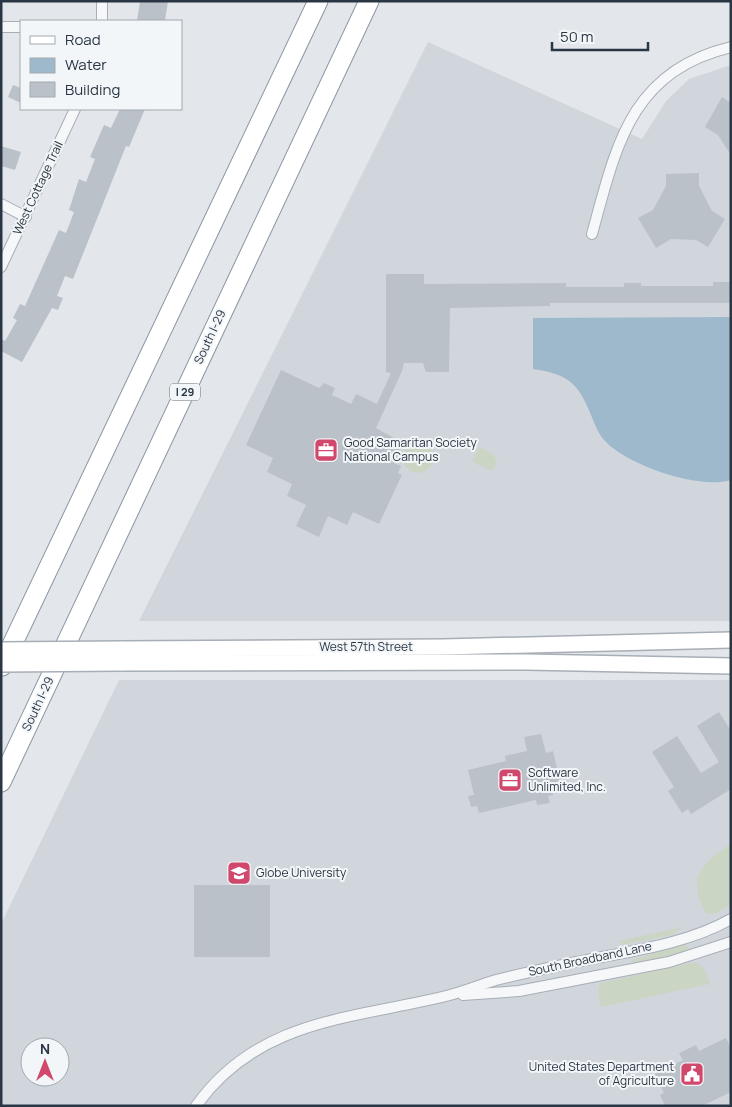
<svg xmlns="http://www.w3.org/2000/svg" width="732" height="1107" viewBox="0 0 732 1107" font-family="Manrope,sans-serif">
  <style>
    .built { fill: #d1d6dd; fill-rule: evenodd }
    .grass { fill: #cad5c4 }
    .water { fill: #9eb9cb }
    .building { fill: #bac1c9 }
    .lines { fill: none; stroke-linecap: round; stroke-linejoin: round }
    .minor-casing { stroke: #a8aeb6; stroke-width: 12 }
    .secondary-casing { stroke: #a8aeb6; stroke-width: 18 }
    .motorway-casing { stroke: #8a96a2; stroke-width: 21 }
    .minor { stroke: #f6f7f9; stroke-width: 10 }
    .secondary { stroke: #fff; stroke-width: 15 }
    .motorway { stroke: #fff; stroke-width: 19 }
    .secondary-bridge-casing { stroke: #a8aeb6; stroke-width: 18; stroke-linecap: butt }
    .secondary-bridge { stroke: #fff; stroke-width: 15 }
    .labels { text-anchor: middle; stroke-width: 4; stroke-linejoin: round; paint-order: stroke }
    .shield { fill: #f3f6f8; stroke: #66707a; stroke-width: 1 }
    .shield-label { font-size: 11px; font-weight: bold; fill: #2a3644 }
    .street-label { font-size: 12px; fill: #2a3644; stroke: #f3f6f8 }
    .poi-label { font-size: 12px; fill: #2a3644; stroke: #f3f6f8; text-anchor: start }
  </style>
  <rect width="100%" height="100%" fill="#e3e7eb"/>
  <g class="built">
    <path d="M428,42L642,139L666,101L689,79L731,65V621H139Z"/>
    <path d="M119,680H731V1106H1V924ZM30,1047H60V1077H30Z"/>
  </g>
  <g class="grass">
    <circle cx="418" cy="458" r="15"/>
    <path d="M479,447L492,453L497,461L492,471L472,462Z"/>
    <path d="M731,844V905L716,913L707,914C685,880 701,863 731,844Z"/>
    <path d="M682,927L673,935L622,945L619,941Z"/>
    <path d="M685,944L689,948L687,953L635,964L631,960Z"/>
    <path d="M696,962L704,968L710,984L601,1007L598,992L600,983Z"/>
  </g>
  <path class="water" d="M731,317V480C699,490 628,465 606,442C598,434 595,425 591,415C578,382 567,374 533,369V318Z"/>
  <g class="building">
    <path d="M140,1H168L165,21H137Z"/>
    <path d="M13,85L21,88V103L8,97Z"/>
    <path d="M722,97L731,103V155L718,135L705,127Z"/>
    <path d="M120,109H145L129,147L126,146L73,279L65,276L57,296L63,298L58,310L52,308L22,362L1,351V339L5,341L17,320L13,318L20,304L25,306L59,230L66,233L74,212L69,210L79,179L86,182L95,159L90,157L104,125L111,128Z"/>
    <path d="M1,146L21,152L15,170L1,166Z"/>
    <path d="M699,173V186L712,211L725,219L708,247L696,240L671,239L656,248L638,218L653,210L666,186V174Z"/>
    <path d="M386,274H424V284L566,283V287H624V283H641V286H713V282H731V303H550V306L450,308L449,372H426L423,363H404L402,371L376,428L403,443L394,463L401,466L398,473L402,475L379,524L353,512L347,525L328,516L319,537L296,526L306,505L287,496L292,484L267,472L273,458L246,445L281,370L319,388L324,383L335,388L332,395L351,404L356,394L377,404L391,373L386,372Z"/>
    <path d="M719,712L731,731V789L691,814L688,809L682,813L668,791L674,787L652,752L677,736L701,773L719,762L697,726Z"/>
    <path d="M541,734L546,753L553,751L560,782L551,784L553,795L548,796L550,803L537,805L536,800L479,813L477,806L471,807L468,796L474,795L468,770L506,761L505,756L527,751L524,737Z"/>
    <rect x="194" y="885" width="76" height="72"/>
    <path d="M726,1038L731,1049V1092L702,1106H665L660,1095L664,1093L655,1074L683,1060L679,1053L696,1045L699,1051Z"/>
  </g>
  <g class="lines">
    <g class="minor-casing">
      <g id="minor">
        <path d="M102,1V21"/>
        <path d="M1,27H21"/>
        <path d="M1,204L26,217"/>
        <path d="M592,234C616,147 630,71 731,47"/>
        <path d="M1,267L75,109"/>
        <path d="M463,995L519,991L669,962L731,942"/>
        <path d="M196,1106C258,1019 352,1019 446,996C463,992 479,985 496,980C524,973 553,967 581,961C631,951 687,944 731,919"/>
      </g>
    </g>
    <g class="secondary-casing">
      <g id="secondary">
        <path d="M121,649L443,647L731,640"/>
        <path d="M121,663L526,662L731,666"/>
      </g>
    </g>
    <g class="motorway-casing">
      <g id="motorway">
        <path d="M2,666L318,1"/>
        <path d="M1,782L369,1"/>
      </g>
    </g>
    <use href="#minor" class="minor"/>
    <use href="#secondary" class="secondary"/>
    <use href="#motorway" class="motorway"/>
    <g class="secondary-bridge-casing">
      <g id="secondary-bridge">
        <path d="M1,650L121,649"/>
        <path d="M1,664L121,663"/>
      </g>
    </g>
    <use href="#secondary-bridge" class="secondary-bridge"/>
  </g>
  <defs>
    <g id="office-square" transform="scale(1.25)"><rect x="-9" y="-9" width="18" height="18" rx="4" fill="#d0486c" stroke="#f3f6f8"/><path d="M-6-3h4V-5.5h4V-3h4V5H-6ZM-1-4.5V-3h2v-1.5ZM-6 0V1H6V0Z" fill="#fff"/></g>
    <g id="university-square" transform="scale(1.25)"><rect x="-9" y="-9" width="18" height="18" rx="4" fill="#d0486c" stroke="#f3f6f8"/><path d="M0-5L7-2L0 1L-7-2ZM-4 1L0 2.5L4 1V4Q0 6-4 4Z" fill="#fff"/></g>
    <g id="civic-square" transform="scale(1.25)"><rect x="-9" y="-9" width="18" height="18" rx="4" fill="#d0486c" stroke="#f3f6f8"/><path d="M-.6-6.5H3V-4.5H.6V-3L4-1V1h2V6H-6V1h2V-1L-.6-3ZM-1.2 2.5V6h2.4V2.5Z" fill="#fff"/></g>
  </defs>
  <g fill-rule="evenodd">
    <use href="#office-square" x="326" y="450"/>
    <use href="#office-square" x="510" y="780"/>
    <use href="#university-square" x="239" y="873"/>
    <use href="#civic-square" x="692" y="1074"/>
  </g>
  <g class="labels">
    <rect class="shield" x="170" y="383.5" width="30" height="17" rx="4"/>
    <g class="shield-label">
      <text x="185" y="396">I 29</text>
    </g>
    <g class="street-label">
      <text transform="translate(38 188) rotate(-65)" y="4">West Cottage Trail</text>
      <text transform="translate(210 337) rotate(-65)" y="4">South I-29</text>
      <text x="366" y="651">West 57th Street</text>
      <text transform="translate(38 704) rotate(-65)" y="4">South I-29</text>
      <text transform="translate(590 959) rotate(-12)" y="4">South Broadband Lane</text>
    </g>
    <g class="poi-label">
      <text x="344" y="447">Good Samaritan Society<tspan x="344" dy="14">National Campus</tspan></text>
      <text x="528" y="777">Software<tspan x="528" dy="14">Unlimited, Inc.</tspan></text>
      <text x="256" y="877">Globe University</text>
      <text x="674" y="1071" text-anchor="end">United States Department<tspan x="674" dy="14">of Agriculture</tspan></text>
    </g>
  </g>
  <rect width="732" height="1107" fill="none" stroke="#2a3644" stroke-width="5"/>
  <rect x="20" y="20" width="162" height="90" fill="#f3f6f8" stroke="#a3a9b0"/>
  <rect x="30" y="36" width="25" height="8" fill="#ffffff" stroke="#a3a9b0"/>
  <text x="65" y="45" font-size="15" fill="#2a3644">Road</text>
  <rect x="30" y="58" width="25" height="15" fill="#9eb9cb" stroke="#a3a9b0"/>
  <text x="65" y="70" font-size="15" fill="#2a3644">Water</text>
  <rect x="30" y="82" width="25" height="15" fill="#bac1c9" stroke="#a3a9b0"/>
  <text x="65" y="95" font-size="15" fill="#2a3644">Building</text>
  <g transform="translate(45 1062)"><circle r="24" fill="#f3f6f8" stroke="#a3a9b0"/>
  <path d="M0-4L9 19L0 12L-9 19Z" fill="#d0486c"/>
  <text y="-8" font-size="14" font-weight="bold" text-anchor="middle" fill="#2a3644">N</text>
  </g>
  <path d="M552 42v8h96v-8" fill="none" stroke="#2a3644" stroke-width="2.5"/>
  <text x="560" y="42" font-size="15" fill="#2a3644" stroke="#f3f6f8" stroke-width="4" paint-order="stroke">50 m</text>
</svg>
